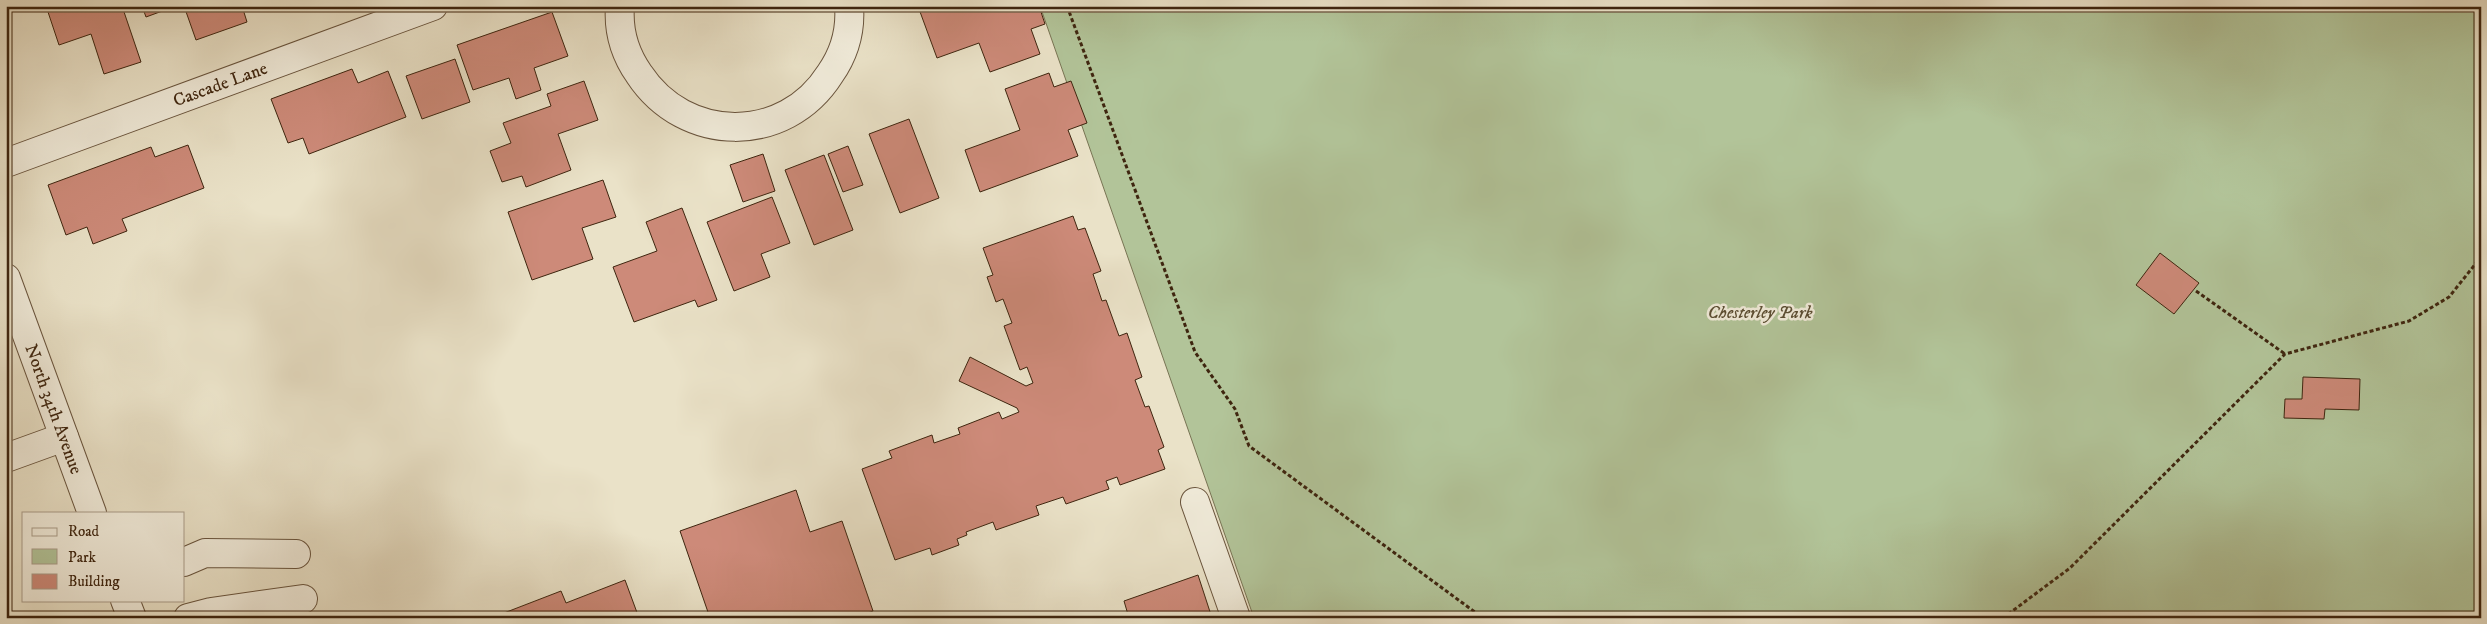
<svg xmlns="http://www.w3.org/2000/svg" width="2487" height="624" viewBox="0 0 2487 624" font-family="'IM FELL DW Pica',serif">
  <style>
    .green { fill: #b2c499; stroke: #787454 }
    .building { fill: #cd8a79; stroke: #3e250f }
    .lines { fill: none; stroke-linecap: round; stroke-linejoin: round }
    .minor-casing { stroke: #69543d; stroke-width: 30 }
    .path { stroke: #3e250f; stroke-width: 3; stroke-dasharray: 4 2.5; stroke-linecap: butt }
    .minor { stroke: #f1ecdb; stroke-width: 28 }
    .labels { text-anchor: middle; stroke-width: 5; stroke-linejoin: round; paint-order: stroke }
    .street-label { font-size: 18px; fill: #3e250f; stroke: #f1ecdb }
    .park-label { font-size: 18px; font-style: italic; fill: #5b4d32; stroke: #f1ecdb }
  </style>
  <rect width="100%" height="100%" fill="#eae2c8"/>
  <filter id="stains"><feTurbulence type="fractalNoise" baseFrequency=".004" numOctaves="4"/><feColorMatrix values="0 0 0 0 .2 0 0 0 0 .09 0 0 0 0 .02 0 0 0 .5 -.17"/></filter>
  <radialGradient id="worn" r=".72"><stop offset=".6" stop-color="#630" stop-opacity="0"/><stop offset="1" stop-color="#630" stop-opacity=".3"/></radialGradient>
  <path class="green" d="M1040,6H2481V618H1254Z"/>
  <g class="building">
    <path d="M46,6H122L141,62L104,74L91,34L59,45Z"/>
    <path d="M142,6H176L146,17Z"/>
    <path d="M184,6H242L247,22L196,40Z"/>
    <path d="M927,6H1039L1045,24L1031,29L1040,54L990,72L979,43L937,58L919,9Z"/>
    <path d="M552,12L568,56L534,68L541,90L516,99L509,78L473,90L457,45Z"/>
    <path d="M455,59L470,102L422,119L406,76Z"/>
    <path d="M352,69L358,83L388,71L406,117L309,154L303,138L288,143L271,99Z"/>
    <path d="M1049,73L1054,87L1071,81L1087,123L1068,130L1078,156L980,192L965,150L1020,130L1005,89Z"/>
    <path d="M584,81L598,120L558,134L571,170L526,187L522,176L502,182L490,151L511,143L503,123L551,106L547,94Z"/>
    <path d="M909,119L939,198L900,213L869,134Z"/>
    <path d="M188,145L204,188L122,219L127,231L93,244L87,227L66,235L48,185L151,147L155,157Z"/>
    <path d="M848,146L863,185L843,192L828,154Z"/>
    <path d="M763,154L775,191L743,202L730,165Z"/>
    <path d="M824,155L853,230L814,245L785,170Z"/>
    <path d="M603,180L616,217L582,228L593,259L532,280L508,212Z"/>
    <path d="M772,197L790,243L761,254L770,277L734,291L707,222Z"/>
    <path d="M682,208L717,300L698,307L695,300L634,322L613,267L657,251L646,222Z"/>
    <path d="M1073,216L1078,230L1085,228L1101,271L1093,274L1102,301L1106,300L1119,336L1127,333L1142,377L1135,380L1145,407L1149,406L1164,447L1158,450L1165,469L1120,485L1117,477L1106,481L1109,489L1066,504L1063,497L1036,506L1039,515L996,530L993,522L966,532L967,535L957,539L959,545L932,555L930,548L895,560L862,469L892,458L889,451L932,435L934,443L960,434L958,428L999,412L1002,419L1019,412L1017,408L959,381L970,357L1026,386L1033,383L1027,367L1020,370L1004,326L1012,323L1003,299L996,302L987,277L993,275L983,248Z"/>
    <path d="M2160,253L2199,283L2174,314L2136,285Z"/>
    <path d="M2303,377L2360,379L2359,410L2325,409L2324,419L2284,418L2285,399H2302Z"/>
    <path d="M796,490L810,532L842,521L873,611L854,618H710L680,531Z"/>
    <path d="M1198,575L1212,618H1129L1124,601Z"/>
    <path d="M625,580L639,618H491L561,591L566,603Z"/>
  </g>
  <g class="lines">
    <g class="minor-casing">
      <g id="minor">
        <path d="M620,6C618,31 625,54 639,74C685,144 785,145 830,74C844,54 851,31 849,6"/>
        <path d="M6,163L433,6"/>
        <path d="M6,278L92,513"/>
        <path d="M6,458L64,437"/>
        <path d="M1195,502L1236,618"/>
        <path d="M184,562L205,553L296,554"/>
        <path d="M125,600L132,618"/>
        <path d="M188,618L211,612L303,599"/>
      </g>
    </g>
    <g class="path">
      <path d="M1067,6L1195,352L1235,409L1249,446L1483,618"/>
      <path d="M2196,291L2285,354"/>
      <path d="M2003,618L2070,568L2285,354L2409,321L2449,297L2481,257"/>
    </g>
    <use href="#minor" class="minor"/>
  </g>
  <g class="labels">
    <g class="street-label">
      <text transform="translate(220 84) rotate(-20)" y="6">Cascade Lane</text>
      <text transform="translate(54 409) rotate(70)" y="6">North 34th Avenue</text>
    </g>
    <g class="park-label">
      <text x="1760" y="318">Chesterley Park</text>
    </g>
  </g>
  <rect width="2487" height="624" fill="none" stroke="#eae2c8" stroke-width="25"/>
  <rect x="8" y="8" width="2472" height="609" fill="none" stroke="#3e250f" stroke-width="2.5"/>
  <rect x="12" y="12" width="2462" height="599" fill="none" stroke="#3e250f"/>
  <rect x="22" y="512" width="162" height="90" fill="#f1ecdb" stroke="#a99c89"/>
  <rect x="32" y="528" width="25" height="8" fill="#f1ecdb" stroke="#a99c89"/>
  <text x="68" y="536" font-size="15" fill="#3e250f">Road</text>
  <rect x="32" y="549" width="25" height="15" fill="#b2c499" stroke="#a99c89"/>
  <text x="68" y="562" font-size="15" fill="#3e250f">Park</text>
  <rect x="32" y="574" width="25" height="15" fill="#cd8a79" stroke="#a99c89"/>
  <text x="68" y="586" font-size="15" fill="#3e250f">Building</text>
  <rect width="100%" height="100%" filter="url(#stains)"/>
  <rect width="100%" height="100%" fill="url(#worn)"/>
</svg>
